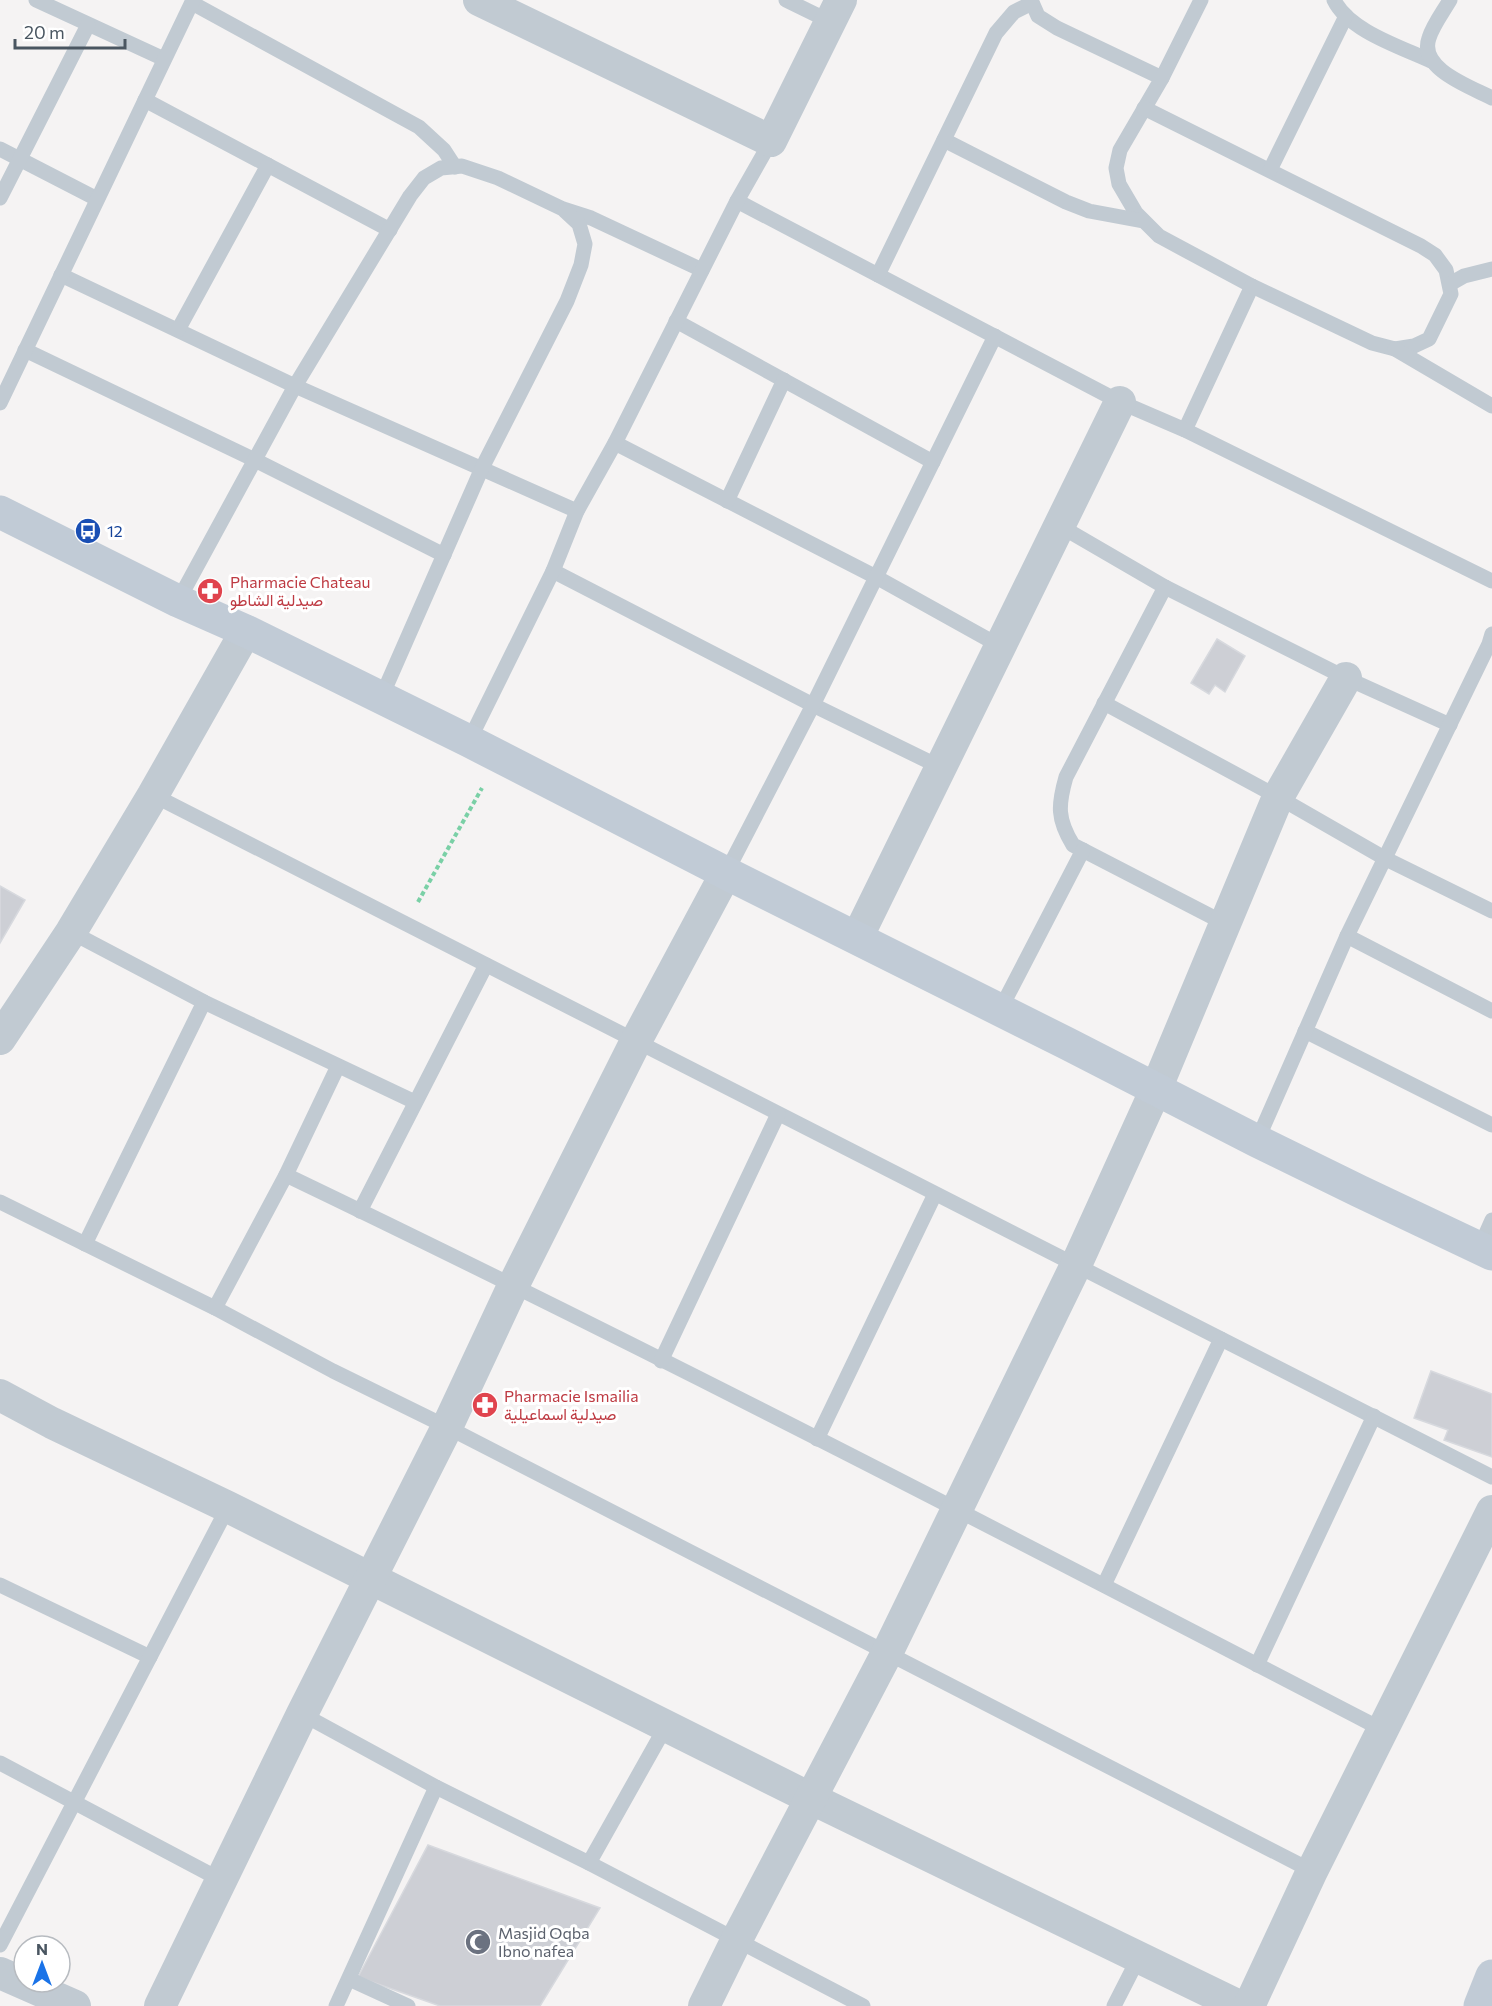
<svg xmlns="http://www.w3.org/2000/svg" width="1492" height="2006" viewBox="0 0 1492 2006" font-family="Commissioner,Vazirmatn,sans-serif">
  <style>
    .building { fill: #cdcfd5; stroke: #d7d9de; stroke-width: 1.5 }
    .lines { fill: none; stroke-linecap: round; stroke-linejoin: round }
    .path { stroke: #7ad0a6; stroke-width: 4; stroke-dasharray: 4.5 3; stroke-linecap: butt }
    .lane { stroke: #c1cad2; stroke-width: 15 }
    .street { stroke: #c1cad2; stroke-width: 32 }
    .secondary { stroke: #c1cbd6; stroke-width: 33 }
    .labels { text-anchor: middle; stroke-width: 6; stroke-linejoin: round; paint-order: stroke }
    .transit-label { font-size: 16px; fill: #164399; stroke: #fff; text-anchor: start }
    .health-label { font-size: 16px; fill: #be3a42; stroke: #fff; text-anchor: start }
    .worship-label { font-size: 16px; fill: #5b616d; stroke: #fff; text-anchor: start }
  </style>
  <rect width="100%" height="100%" fill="#f5f3f3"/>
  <g class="building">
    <path d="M1217,639L1245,656L1225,692L1215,685L1209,694L1191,683Z"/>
    <path d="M0,886L25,900L0,943Z"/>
    <path d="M1431,1371L1492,1394V1457L1444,1440L1448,1430L1414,1418Z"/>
    <path d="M428,1845L600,1908L540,2006H440L358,1977Z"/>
  </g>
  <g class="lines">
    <path class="path" d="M418,902L482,788"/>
    <g class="lane">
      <path d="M36,0L164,59"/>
      <path d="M786,0L831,22"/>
      <path d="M1031,0L1038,16L1057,28L1162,78L1120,150L1116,168L1119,184L1136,213L1159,236L1252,286L1185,430"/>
      <path d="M1334,0C1349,31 1401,47 1431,61"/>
      <path d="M1450,0C1443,12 1433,25 1429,38C1418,69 1471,87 1492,98"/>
      <path d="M192,3L419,127L444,150L455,167"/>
      <path d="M1162,78L1201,0"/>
      <path d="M145,100L390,230"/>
      <path d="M1144,108L1421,246L1435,255L1446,270L1451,294L1429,339L1414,346L1395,349L1372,343L1252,286"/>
      <path d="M944,140L1066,202L1089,211L1143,221"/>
      <path d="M0,149L97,199"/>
      <path d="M1270,170L1346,16"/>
      <path d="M0,198L88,25"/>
      <path d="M737,201L1120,402L1185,430L1492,581"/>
      <path d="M61,275L295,386L577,511"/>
      <path d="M878,275L996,33L1014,12L1032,3"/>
      <path d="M1450,284L1464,276L1492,269"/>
      <path d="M676,321L933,462"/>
      <path d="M178,330L268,165"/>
      <path d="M1395,349L1492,406"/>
      <path d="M25,350L255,460L444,555"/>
      <path d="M0,403L193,0"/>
      <path d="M615,443L876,577L1000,646"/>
      <path d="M727,501L784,380"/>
      <path d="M1060,526L1165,587L1346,678L1450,725"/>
      <path d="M553,571L813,705L940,767"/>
      <path d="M1165,587L1066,777C1058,805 1057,819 1073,845L1226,924"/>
      <path d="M178,601L295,386L410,196L424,178L441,168L462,166L498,178L563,209L591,218L702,270"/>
      <path d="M381,698L482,468L567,301L581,265L585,244L579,224L565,211"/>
      <path d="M1104,703L1278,797L1386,859L1492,911"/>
      <path d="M469,741L553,571L577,511L615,443L737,201L771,141"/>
      <path d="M153,795L1492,1477"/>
      <path d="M726,873L813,705L995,336"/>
      <path d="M71,932L204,1002L415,1102"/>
      <path d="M1347,936L1492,1011"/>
      <path d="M1000,1010L1083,850"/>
      <path d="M1305,1031L1492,1125"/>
      <path d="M1257,1141L1347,936L1489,644L1492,634"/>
      <path d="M286,1175C655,1352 1019,1541 1383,1730"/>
      <path d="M0,1202L215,1308L333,1371L447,1427L1312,1871"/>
      <path d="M360,1211L486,965"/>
      <path d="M85,1244L204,1002"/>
      <path d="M1480,1247L1492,1220"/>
      <path d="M215,1308L286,1175L338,1066"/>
      <path d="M661,1361L778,1114"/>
      <path d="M817,1439L935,1194"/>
      <path d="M0,1585L150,1657"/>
      <path d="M1104,1585L1221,1339"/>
      <path d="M1257,1665L1374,1416"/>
      <path d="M302,1714L436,1787L589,1863L863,2006"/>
      <path d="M0,1763L221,1880"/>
      <path d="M589,1863L666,1726"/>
      <path d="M0,1945L228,1507"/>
      <path d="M349,1979L408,2006"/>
      <path d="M336,2006L436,1787"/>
      <path d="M1114,2006L1139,1957"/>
    </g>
    <g class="street">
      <path d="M479,0L771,141L841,0"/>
      <path d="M857,938L1120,402"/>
      <path d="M0,1039L71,932L153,795L246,631"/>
      <path d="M0,1395L52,1423L228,1507L810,1798L1239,2006"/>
      <path d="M0,1973L75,2006"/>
      <path d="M160,2006L302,1714L447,1427L513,1286L636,1041L726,873"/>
      <path d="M704,2006L736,1941L887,1653L1076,1265L1156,1089L1278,797L1346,678"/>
      <path d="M1249,2006L1312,1871L1492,1511"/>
    </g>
    <g class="secondary">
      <path d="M0,512L178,601L246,631L469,741L726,873L1068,1044L1257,1141L1359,1191L1492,1254"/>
      <path d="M1480,2006L1492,1976"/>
    </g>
  </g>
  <defs>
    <g id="bus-disc" transform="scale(1.35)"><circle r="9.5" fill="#1a4fb4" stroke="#fff"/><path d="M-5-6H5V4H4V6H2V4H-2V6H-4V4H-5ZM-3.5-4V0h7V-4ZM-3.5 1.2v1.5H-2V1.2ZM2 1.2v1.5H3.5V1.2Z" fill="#fff"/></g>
    <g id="pharmacy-disc" transform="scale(1.35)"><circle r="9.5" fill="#e0444e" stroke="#fff"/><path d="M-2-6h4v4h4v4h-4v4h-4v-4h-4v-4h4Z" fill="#fff"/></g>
    <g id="mosque-disc" transform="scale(1.35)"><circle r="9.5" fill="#6b7280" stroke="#fff"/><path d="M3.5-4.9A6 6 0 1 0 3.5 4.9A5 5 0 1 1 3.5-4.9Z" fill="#fff"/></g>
  </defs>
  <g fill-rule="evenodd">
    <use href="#bus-disc" x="88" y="531"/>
    <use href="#pharmacy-disc" x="210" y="591"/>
    <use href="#pharmacy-disc" x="485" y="1405"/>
    <use href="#mosque-disc" x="478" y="1942"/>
  </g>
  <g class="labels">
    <g class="transit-label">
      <text x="107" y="537">12</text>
    </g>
    <g class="health-label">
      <text x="230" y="588">Pharmacie Chateau<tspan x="230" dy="18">صيدلية الشاطو</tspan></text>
      <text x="504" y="1402">Pharmacie Ismailia<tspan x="504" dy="18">صيدلية اسماعيلية</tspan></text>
    </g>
    <g class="worship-label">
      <text x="498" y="1939">Masjid Oqba<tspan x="498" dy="18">Ibno nafea</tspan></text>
    </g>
  </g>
  <g transform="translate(42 1964)"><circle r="28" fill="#ffffff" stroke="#b7bbc0" stroke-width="1.5"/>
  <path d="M0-4.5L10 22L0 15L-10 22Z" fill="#1a73e8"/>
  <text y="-9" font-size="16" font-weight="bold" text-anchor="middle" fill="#4a5661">N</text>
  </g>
  <path d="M15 39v9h110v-9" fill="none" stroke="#4a5661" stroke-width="3"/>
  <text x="24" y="39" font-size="18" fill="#4a5661" stroke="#ffffff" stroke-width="4.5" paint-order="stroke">20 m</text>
</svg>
